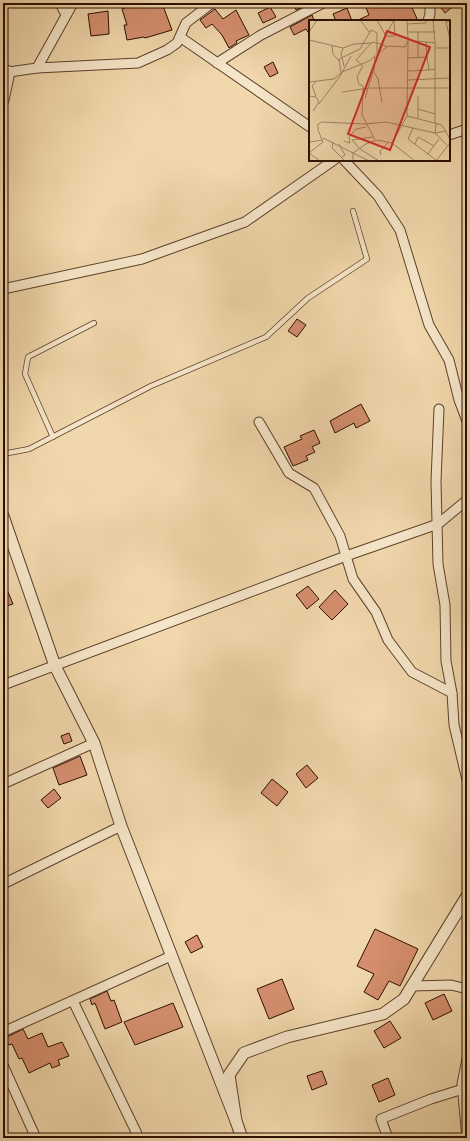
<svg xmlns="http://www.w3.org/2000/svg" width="470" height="1141" viewBox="0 0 470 1141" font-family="'Libre Bodoni',serif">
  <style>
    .building { fill: #d68f6f; stroke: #2b0d01 }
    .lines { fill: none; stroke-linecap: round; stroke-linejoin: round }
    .service-casing { stroke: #5c402c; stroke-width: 6 }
    .minor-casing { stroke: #5c402c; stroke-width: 11 }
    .tertiary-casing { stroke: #5c402c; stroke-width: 13 }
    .service { stroke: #f6e6c9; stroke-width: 4.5 }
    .minor { stroke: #f6e6c9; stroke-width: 9 }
    .tertiary { stroke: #f6e6c9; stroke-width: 11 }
    .inset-road { fill: none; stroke: #a28768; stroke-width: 1 }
    .view { fill: #d62828; fill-opacity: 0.15; stroke: #d62828; stroke-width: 2 }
    .inset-edge { fill: none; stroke: #2b0d01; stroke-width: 2 }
  </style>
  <rect width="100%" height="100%" fill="#f1d8ac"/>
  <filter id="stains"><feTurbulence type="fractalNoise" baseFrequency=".005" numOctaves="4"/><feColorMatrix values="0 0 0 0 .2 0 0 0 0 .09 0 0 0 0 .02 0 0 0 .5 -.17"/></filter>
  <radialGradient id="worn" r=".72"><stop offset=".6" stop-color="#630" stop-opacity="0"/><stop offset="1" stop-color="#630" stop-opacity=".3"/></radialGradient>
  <g class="building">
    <path d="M150,3H162L172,30L145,38L144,37L127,40L124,25H127L122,9L133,5L135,8Z"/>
    <path d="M299,3H306L307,5L296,10L294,6Z"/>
    <path d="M364,3H410L418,21H356L369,15Z"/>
    <path d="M437,3H457L445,13Z"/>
    <path d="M270,7L276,17L263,23L258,13Z"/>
    <path d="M347,8L352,21H336L333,14Z"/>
    <path d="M215,9L223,19L236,10L249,35L236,41L237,43L229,48L222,35L212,24L206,28L200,20Z"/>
    <path d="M108,11L109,34L91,36L88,14Z"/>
    <path d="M312,15L314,20L310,21V35L306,29L294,35L290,27Z"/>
    <path d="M273,62L278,73L270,77L264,67Z"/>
    <path d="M297,319L306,325L297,337L288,331Z"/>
    <path d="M361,404L370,421L356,428L354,423L335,433L330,421Z"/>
    <path d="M314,430L320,443L312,447L315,452L306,456L308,460L293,466L284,447L302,439L300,436Z"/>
    <path d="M3,580L13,604L3,607Z"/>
    <path d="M308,586L319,599L307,609L296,595Z"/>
    <path d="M335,590L348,604L332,620L319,607Z"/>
    <path d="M69,733L72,741L64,744L61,736Z"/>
    <path d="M80,756L87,775L59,785L53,768Z"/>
    <path d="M307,765L318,778L306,788L296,774Z"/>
    <path d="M272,779L288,792L277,806L261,793Z"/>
    <path d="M54,789L61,798L48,808L41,800Z"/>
    <path d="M375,929L418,949L400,986L389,981L378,1000L364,992L374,974L357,966Z"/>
    <path d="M197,935L203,947L191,953L185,942Z"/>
    <path d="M282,979L294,1009L269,1019L257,989Z"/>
    <path d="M107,991L111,1001L114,1000L122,1022L105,1029L95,1003L92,1005L90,999Z"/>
    <path d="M444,994L452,1011L433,1020L425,1003Z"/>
    <path d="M173,1003L183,1027L135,1045L124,1022Z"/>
    <path d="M390,1021L401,1038L384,1048L374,1031Z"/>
    <path d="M23,1029L28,1039L42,1033L48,1047L62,1042L69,1056L58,1060L60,1065L52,1068L50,1063L29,1073L22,1058L19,1059L12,1044L9,1045L5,1038Z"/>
    <path d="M322,1071L327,1084L312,1090L307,1076Z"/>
    <path d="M388,1078L395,1095L379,1102L372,1085Z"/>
  </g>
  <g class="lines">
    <g class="service-casing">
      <g id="service">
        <path d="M53,437L25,374L28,357L94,323"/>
        <path d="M3,454L29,449L151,386L266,337L308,298L367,259L353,211"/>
      </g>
    </g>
    <g class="minor-casing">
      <g id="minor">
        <path d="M60,3L66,15"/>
        <path d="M428,21L430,14V3"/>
        <path d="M180,37L310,127"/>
        <path d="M217,63L261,35L323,3"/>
        <path d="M37,68L73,3"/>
        <path d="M9,72L37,68L138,63L167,50L177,43L186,23L212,3"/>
        <path d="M449,135L467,129"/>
        <path d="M344,160L378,196L400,230L429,325L449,360L459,400L467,421"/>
        <path d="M3,289L142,259L245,222L334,160"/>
        <path d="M439,409L436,481L438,564L445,605L446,661L452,693"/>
        <path d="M259,422L289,473L314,488L340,536L353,579L376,612L388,640L412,672L452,693L454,725L467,780"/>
        <path d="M3,685L346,556L438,524L467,500"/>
        <path d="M3,784L94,743"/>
        <path d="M3,884L121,826"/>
        <path d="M412,986L451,985L467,989"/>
        <path d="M73,1001L139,1138"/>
        <path d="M3,1032L171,956"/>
        <path d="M3,1065L36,1138"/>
        <path d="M388,1138L381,1119L431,1099L463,1089"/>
        <path d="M467,1138L462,1084L467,1059"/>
      </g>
    </g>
    <g class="tertiary-casing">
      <g id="tertiary">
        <path d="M3,70L9,72L3,100"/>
        <path d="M3,516L55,666L94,743L121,826L236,1121"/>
        <path d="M242,1138L236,1121L229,1075L244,1053L287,1037L383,1014L404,999L467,896"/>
      </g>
    </g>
    <use href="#service" class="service"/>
    <use href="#minor" class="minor"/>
    <use href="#tertiary" class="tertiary"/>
  </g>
  <g transform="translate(309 20)">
    <rect width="141" height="141" fill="#f1d8ac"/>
    <path class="inset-road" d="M51,0L61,13M68,0L76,14M141,1L137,2L141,19M98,4L117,3V0M0,12L8,0M99,12H126M109,12V37M77,16H86L85,0M0,20L34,28M99,21L98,96L83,123L106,141M108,21L126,23L124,0M23,26L24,34L30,41M127,28H141M69,32L72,24L78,27M66,37L65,52L69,59L73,83M118,37L120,50L126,49M99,38L118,37L117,22M53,45L47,40L63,22L72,24L85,0M54,45L48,57L50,64L54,66L53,95L66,120M35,46L32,34L34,28L45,24L63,23M99,51L120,50M32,53L30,39L51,29L62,10L68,13V34M99,60L141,58M0,62L25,59L33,52L60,41L79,26L96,27L99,21L98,0M33,72L60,68H141M0,76L7,77L10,82L4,91M7,76L3,66L7,62M56,78L64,52M10,84L31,56L42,36M109,89L126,94M98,96L133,105L141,119M109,99V76M126,104V23M127,104L126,113L138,125M104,108L99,119L127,140M14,118L60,141M43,120L51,129L70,141M43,120L64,117M35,121L41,123L40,117L47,109L57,107M0,122L14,120M24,122L23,128L36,141M30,124L36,135L33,137M106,124L109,117L125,126M0,133L14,122L9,110V104L13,102L56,104L77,102L126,113L137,111M0,133L11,141M119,134L130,119M72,135L71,131L80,122M44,141V133L57,124L68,120L83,123M127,141L141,123"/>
    <path class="view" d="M78,11L121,27L81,130L39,114Z"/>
    <rect width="141" height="141" class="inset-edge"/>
  </g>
  <rect width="470" height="1141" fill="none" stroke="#f1d8ac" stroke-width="16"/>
  <rect x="4" y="4" width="462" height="1133" fill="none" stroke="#2b0d01" stroke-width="2"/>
  <rect x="8" y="8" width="454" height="1125" fill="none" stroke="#2b0d01"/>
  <rect width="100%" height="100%" filter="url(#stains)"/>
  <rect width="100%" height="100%" fill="url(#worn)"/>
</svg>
